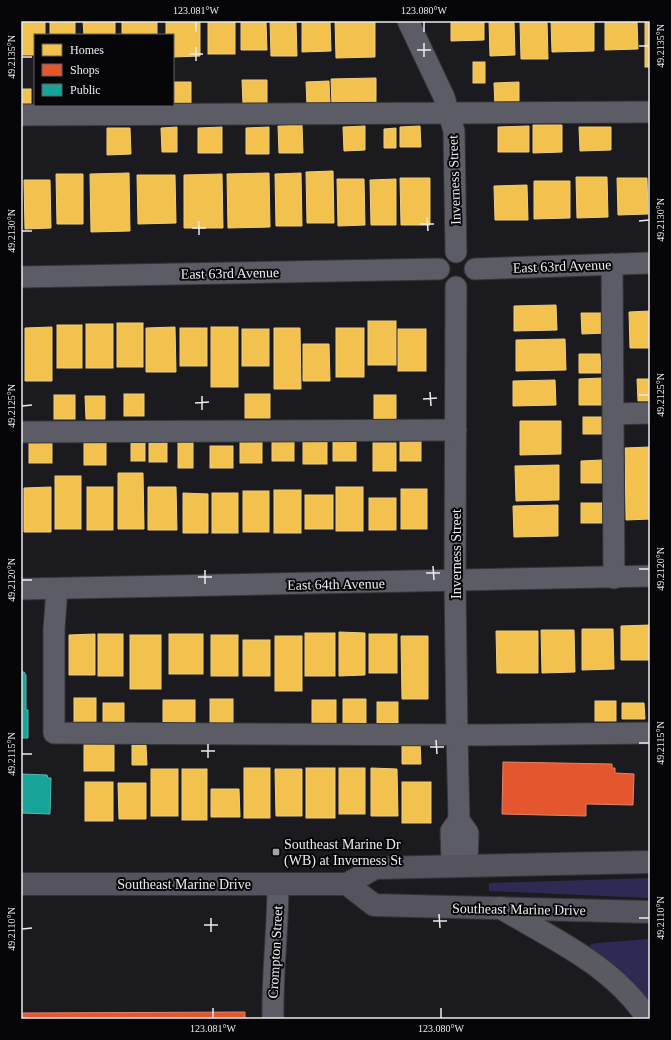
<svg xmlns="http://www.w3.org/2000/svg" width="671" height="1040" viewBox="0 0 671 1040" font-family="'Times New Roman',serif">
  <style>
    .green { fill: #2e2a53 }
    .homes { fill: #f2c14e; stroke: #f0ce7f }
    .shops { fill: #e4572e; stroke: #e68468 }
    .public { fill: #17a398; stroke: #57b9b2 }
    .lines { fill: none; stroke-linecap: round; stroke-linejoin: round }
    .minor-casing { stroke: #353537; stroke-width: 23 }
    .major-casing { stroke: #353537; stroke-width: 24 }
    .highway-casing { stroke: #353537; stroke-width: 24 }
    .minor { stroke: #5c5c66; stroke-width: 21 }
    .major { stroke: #54535e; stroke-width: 22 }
    .highway { stroke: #5a5a63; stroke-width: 22 }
    .ticks { fill: none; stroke: #ececf0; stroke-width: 1.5 }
    .poi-dot { fill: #a3a3a7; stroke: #060608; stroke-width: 1.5 }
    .labels { text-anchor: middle; stroke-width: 4; stroke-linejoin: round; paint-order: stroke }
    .street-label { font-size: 14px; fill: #ececf0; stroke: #060608 }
    .poi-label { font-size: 14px; fill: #ececf0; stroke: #060608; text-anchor: start }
    .neatline { fill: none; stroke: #ececf0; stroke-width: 1.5 }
    .ticks-label { font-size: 10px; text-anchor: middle; fill: #ececf0 }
  </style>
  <rect width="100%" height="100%" fill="#1b1b1f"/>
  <g class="green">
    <path d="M650,878V898L489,891V883Z"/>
    <path d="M650,939V1004L619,969L590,947L591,944L598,943Z"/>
  </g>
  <g class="homes">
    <path d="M21,21H45V35H35V55H21Z"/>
    <rect x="50" y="21" width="25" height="14"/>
    <path d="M83,21H115V35H84Z"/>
    <rect x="122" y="21" width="35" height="14"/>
    <path d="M166,21H200V56L173,57V35H166Z"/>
    <rect x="208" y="21" width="27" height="33"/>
    <path d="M241,21H266L267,50H241Z"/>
    <path d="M270,21H296L297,56H271Z"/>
    <path d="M302,21H330L331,51L302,52Z"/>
    <path d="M335,21H375V57L336,58Z"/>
    <path d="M451,21H484V40L451,41Z"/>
    <path d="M489,21H514L515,55L490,56Z"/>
    <path d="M520,21H547L548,59H521Z"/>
    <path d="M551,21H594V51L552,52Z"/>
    <path d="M605,21H637L638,49L605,50Z"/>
    <rect x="645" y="21" width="5" height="46"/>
    <rect x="473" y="62" width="12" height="21"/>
    <path d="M376,78V105H332L331,79Z"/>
    <path d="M242,80H267V104H243Z"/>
    <path d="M329,81L330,104L307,105L306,82Z"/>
    <path d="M173,82H191V106L173,105Z"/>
    <path d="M519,82V108H495L494,83Z"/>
    <rect x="21" y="89" width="10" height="16"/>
    <path d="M302,125L303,153H279L278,126Z"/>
    <path d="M533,125H562V152L533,153Z"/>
    <path d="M365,126V150L344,151L343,127Z"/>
    <path d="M420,126L421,147H400V127Z"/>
    <path d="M529,126V152H498V127Z"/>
    <path d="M177,127V152H162L161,128Z"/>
    <path d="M222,127V153H198V128Z"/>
    <path d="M269,127V154H246V128Z"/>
    <path d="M579,127H611V150L580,151Z"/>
    <path d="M107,128H130L131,154L107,155Z"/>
    <path d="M396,128V148H384V129Z"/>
    <path d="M333,171L334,223H307L306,172Z"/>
    <path d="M129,173L130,231L91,232L90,174Z"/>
    <path d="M269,173L270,227L228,228L227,174Z"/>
    <path d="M301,173L302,226H276L275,174Z"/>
    <path d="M56,174H83V224H57Z"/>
    <path d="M222,174L223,228H184V175Z"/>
    <path d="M137,175H175L176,223L138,224Z"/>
    <path d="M576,177H607L608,217L577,218Z"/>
    <path d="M400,178H430V225H401Z"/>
    <path d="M617,178H647L648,214L618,215Z"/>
    <path d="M337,179H364L365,225L338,226Z"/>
    <path d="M396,179V225H371L370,180Z"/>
    <path d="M24,180H50L51,228L25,229Z"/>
    <path d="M534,181H570V218L534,219Z"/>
    <path d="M527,185L528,220H495L494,186Z"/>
    <path d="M556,305L557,330L514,331V306Z"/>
    <path d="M650,311V348H630L629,312Z"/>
    <path d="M581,313H605L606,333L582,334Z"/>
    <rect x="368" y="321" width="28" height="44"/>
    <rect x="117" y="323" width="26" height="44"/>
    <rect x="86" y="324" width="27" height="44"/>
    <rect x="57" y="325" width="25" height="43"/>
    <path d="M52,327V381H25V328Z"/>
    <path d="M175,327L176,372H146V328Z"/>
    <rect x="211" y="327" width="27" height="60"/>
    <rect x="180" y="328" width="27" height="38"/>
    <path d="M274,328H300L301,389H274Z"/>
    <rect x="336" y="328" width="28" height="49"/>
    <rect x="242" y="329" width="27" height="37"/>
    <rect x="398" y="329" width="28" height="42"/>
    <path d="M565,339L566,370L516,371V340Z"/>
    <path d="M303,344H329L330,381H303Z"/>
    <path d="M579,354H600L601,373H579Z"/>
    <path d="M602,378L603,405H579V379Z"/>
    <path d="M637,379H650V401H638Z"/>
    <path d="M555,380L556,405L513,406V381Z"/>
    <rect x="124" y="394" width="20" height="22"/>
    <rect x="245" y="394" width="25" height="24"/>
    <rect x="54" y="395" width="21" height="24"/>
    <rect x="374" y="395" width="22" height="25"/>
    <path d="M85,396H105V419H86Z"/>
    <rect x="583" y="417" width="21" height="17"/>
    <path d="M520,421H561V454L520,455Z"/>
    <rect x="400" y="437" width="21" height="24"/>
    <rect x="240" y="438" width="22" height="25"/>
    <rect x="149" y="439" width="18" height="23"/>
    <rect x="333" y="439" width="23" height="22"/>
    <rect x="29" y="440" width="23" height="23"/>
    <rect x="131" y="440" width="14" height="21"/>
    <rect x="272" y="440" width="22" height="21"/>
    <rect x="303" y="440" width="24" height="24"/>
    <rect x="84" y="441" width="22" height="24"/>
    <rect x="178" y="441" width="15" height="27"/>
    <rect x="373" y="443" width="23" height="28"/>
    <rect x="210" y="446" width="23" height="22"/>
    <path d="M650,447V519L626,520L625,448Z"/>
    <path d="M602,460V483H581V461Z"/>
    <path d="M559,465V500L516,501L515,466Z"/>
    <path d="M118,473H143L144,529H118Z"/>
    <rect x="55" y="476" width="26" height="53"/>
    <path d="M51,487V532H24V488Z"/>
    <rect x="87" y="487" width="26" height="43"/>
    <path d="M148,487H176L177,530H148Z"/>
    <rect x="336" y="487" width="27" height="44"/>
    <rect x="401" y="489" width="26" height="40"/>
    <rect x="274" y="490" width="27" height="43"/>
    <rect x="243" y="491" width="26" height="41"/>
    <path d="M183,493L208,494V533H183Z"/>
    <rect x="212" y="493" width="26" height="40"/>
    <rect x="305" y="495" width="28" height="34"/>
    <rect x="369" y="498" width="27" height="32"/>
    <rect x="581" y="503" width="24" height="20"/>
    <path d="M558,505V536L514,537L513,506Z"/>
    <path d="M650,625V660H621V626Z"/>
    <path d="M582,629H613L614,669L582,670Z"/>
    <path d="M541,630H574L575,672L542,673Z"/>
    <path d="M496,631H538V673H497Z"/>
    <path d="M339,632L365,633V675L339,676Z"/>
    <rect x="305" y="633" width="30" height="43"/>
    <path d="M95,634V675H69V635Z"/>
    <rect x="98" y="634" width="25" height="42"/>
    <rect x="169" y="634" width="34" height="40"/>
    <rect x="369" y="634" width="28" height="39"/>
    <rect x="130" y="635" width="31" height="54"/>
    <rect x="211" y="635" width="27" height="41"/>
    <rect x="275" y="636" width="27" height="55"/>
    <path d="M401,636H428V699H402Z"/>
    <rect x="243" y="640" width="27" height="36"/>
    <rect x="74" y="698" width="22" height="25"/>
    <rect x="210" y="699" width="23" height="24"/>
    <path d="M343,699H366V723L343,724Z"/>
    <rect x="163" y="700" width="32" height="23"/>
    <rect x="312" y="700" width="24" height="25"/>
    <rect x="595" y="701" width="21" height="20"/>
    <rect x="377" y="702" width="21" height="21"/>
    <rect x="103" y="703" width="21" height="21"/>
    <path d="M622,703H644L645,719H622Z"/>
    <path d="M402,743H420L421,764H402Z"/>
    <rect x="84" y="744" width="30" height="27"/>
    <path d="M132,745H146L147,765H132Z"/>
    <rect x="244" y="768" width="26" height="50"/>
    <rect x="306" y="768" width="29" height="50"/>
    <rect x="339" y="768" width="26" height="46"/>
    <path d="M371,768L397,769L398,816H371Z"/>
    <rect x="151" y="769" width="27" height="47"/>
    <rect x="182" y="769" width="25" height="51"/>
    <path d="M275,769H302V816H276Z"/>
    <rect x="85" y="782" width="28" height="39"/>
    <rect x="402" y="782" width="29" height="41"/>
    <path d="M118,783H146V819H119Z"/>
    <path d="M211,789H239L240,817H211Z"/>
  </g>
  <g class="shops">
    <path d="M503,762L612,764V768H615V773L634,774L633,805L586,804V816L502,814Z"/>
    <path d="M245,1012V1019H21V1013Z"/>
  </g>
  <g class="public">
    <path d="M21,672H24L26,675V710H28V738H21Z"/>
    <path d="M21,774L47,775L48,778H51L50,814L21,813Z"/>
  </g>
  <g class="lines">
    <g class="minor-casing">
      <g id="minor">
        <path d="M408,21L444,97L454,131L456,252"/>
        <path d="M21,115L650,112"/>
        <path d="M612,264L614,578"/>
        <path d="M475,269L650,263"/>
        <path d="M21,277L439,269"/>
        <path d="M456,287L455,581L457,735L459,820L468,833L467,866"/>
        <path d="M614,414L650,413"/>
        <path d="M21,432L456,430"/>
        <path d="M21,589L650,576"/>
        <path d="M57,589L54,629V733L485,735L650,733"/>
        <path d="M452,866L451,831L459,820"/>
        <path d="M273,1019C272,974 278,929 278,884"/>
      </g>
    </g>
    <g class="major-casing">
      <g id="major">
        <path d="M21,884H347L375,868L650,862"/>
        <path d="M347,884L374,905L650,912"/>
      </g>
    </g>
    <g class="highway-casing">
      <path id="highway" d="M501,908C553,939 614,966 648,1019"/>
    </g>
    <use href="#minor" class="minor"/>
    <use href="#major" class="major"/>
    <use href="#highway" class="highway"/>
  </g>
  <path class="ticks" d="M196,22V32M424,22V32M424,43V57M639,46H649M196,47V61M417,50H431M189,54H203M22,57H32M427,217L428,231M199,221V235M639,221L649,220M420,224H434M192,228H206M22,231H32M430,392L431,406M639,395H649M202,396V410M423,399L437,398M195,403L209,402M22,406L32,405M433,566L434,580M639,569H649M205,570V584M426,573H440M198,577H212M22,580H32M436,740L437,754M639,743H649M208,744V758M430,747H444M201,751H215M22,754H32M439,914L440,928M211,918V932M639,918H649M433,921H447M204,925H218M22,929L32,928M213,1008V1018M441,1008V1018"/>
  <rect class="poi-dot" x="272" y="848" width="8" height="8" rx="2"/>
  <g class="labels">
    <g class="street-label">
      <text transform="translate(454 180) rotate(-92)" y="5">Inverness Street</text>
      <text transform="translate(562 266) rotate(-2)" y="5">East 63rd Avenue</text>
      <text transform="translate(230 273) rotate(-1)" y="5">East 63rd Avenue</text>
      <text transform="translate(456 554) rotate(-90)" y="5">Inverness Street</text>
      <text transform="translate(336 584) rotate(-1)" y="5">East 64th Avenue</text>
      <text x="184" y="889">Southeast Marine Drive</text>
      <text transform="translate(519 909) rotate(1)" y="5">Southeast Marine Drive</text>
      <text transform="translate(275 952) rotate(-87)" y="5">Crompton Street</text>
    </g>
    <g class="poi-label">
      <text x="284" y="849">Southeast Marine Dr<tspan x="284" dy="16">(WB) at Inverness St</tspan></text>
    </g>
  </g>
  <rect width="671" height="1040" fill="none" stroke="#060608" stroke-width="44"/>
  <rect x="34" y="34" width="140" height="72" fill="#060608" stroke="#626265"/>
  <rect x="42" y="44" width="20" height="12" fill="#f2c14e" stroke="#626265"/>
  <text x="70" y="54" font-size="12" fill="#ececf0">Homes</text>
  <rect x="42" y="64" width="20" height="12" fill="#e4572e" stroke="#626265"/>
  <text x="70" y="74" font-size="12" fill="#ececf0">Shops</text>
  <rect x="42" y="84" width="20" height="12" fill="#17a398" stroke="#626265"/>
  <text x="70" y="94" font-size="12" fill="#ececf0">Public</text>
  <rect x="22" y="22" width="627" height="996" class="neatline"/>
  <g class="ticks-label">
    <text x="196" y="14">123.081°W</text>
    <text x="424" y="14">123.080°W</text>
    <text transform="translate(660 46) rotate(-90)" y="4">49.2135°N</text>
    <text transform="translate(11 57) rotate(-90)" y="4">49.2135°N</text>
    <text transform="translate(660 220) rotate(-90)" y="4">49.2130°N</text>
    <text transform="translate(11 231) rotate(-90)" y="4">49.2130°N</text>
    <text transform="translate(660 395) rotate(-90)" y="4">49.2125°N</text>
    <text transform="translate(11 406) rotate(-90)" y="4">49.2125°N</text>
    <text transform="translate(660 569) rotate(-90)" y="4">49.2120°N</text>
    <text transform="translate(11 580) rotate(-90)" y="4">49.2120°N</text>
    <text transform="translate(660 743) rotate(-90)" y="4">49.2115°N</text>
    <text transform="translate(11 754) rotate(-90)" y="4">49.2115°N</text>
    <text transform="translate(660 918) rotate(-90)" y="4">49.2110°N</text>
    <text transform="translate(11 929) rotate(-90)" y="4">49.2110°N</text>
    <text x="213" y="1032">123.081°W</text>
    <text x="441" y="1032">123.080°W</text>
  </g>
</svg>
